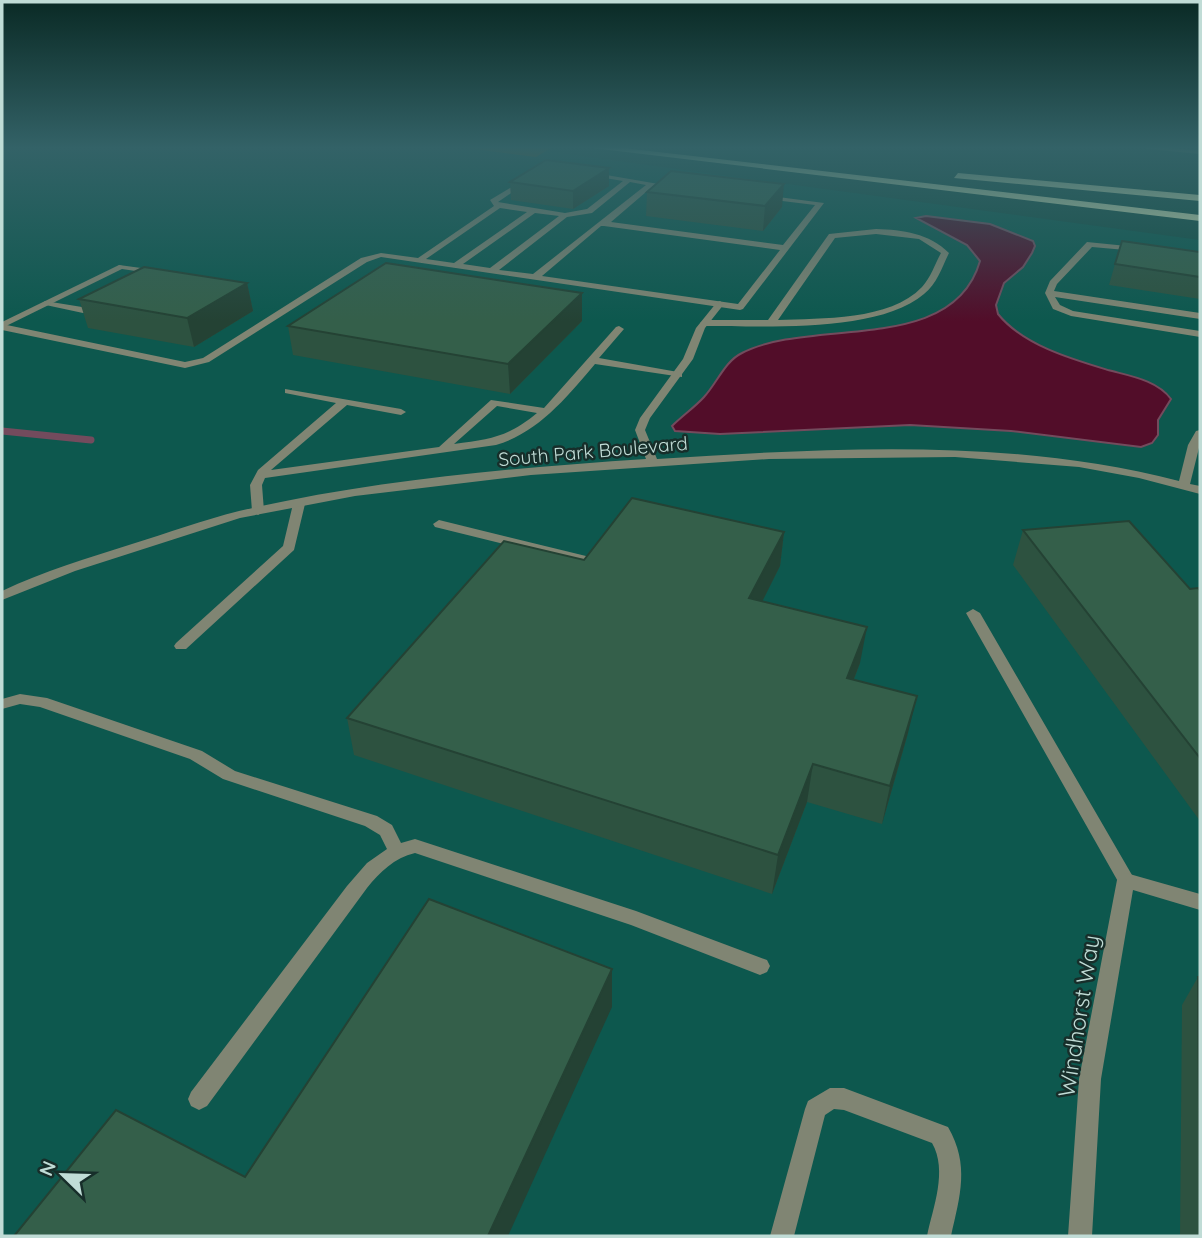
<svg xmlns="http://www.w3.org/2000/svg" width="1202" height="1238" viewBox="0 0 1202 1238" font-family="Quicksand,sans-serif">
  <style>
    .built { fill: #0d584e }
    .green { fill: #7e490d }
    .water { fill: #520d29; stroke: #734b5d; stroke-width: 2 }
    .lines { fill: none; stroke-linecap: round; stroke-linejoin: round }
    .stream { stroke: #734b5d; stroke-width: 7 }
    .lane { fill: #808573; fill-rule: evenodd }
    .street { fill: #808573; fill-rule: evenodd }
    .highway { fill: #d3e0b4; fill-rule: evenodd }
    .wall { fill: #2d5240 }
    .shaded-wall { fill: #244234 }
    .building { fill: #345f4a; stroke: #244234; stroke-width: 2 }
    .labels { text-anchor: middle; stroke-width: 5; stroke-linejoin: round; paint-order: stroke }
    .street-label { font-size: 19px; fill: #c0dcd6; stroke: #172e2a }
    .near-street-label { font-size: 23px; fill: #c0dcd6; stroke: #172e2a }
  </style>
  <rect width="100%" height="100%" fill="#134d44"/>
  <path class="built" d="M2,147H515L1200,240V1236H2Z"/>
  <path class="green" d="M458,147H547L551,148L536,157Z"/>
  <path class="water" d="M926,216L990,224L1033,241L1035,246L1032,253L1023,267L1004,283L996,305L998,314C1023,345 1071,359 1108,370C1130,376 1157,380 1171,399L1158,420V435L1152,443L1141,447L1011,431L910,425L720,434L675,431L672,426C682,416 695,407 704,397C717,383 725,361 742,353C811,317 953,356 980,261L967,245L916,218Z"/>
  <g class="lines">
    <path class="stream" d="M2,431L91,440"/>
    <g class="lane">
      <path d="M1145,147L1200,150V154L1148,149Z"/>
      <path d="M589,172L676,187L673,189L653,186L611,222L783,245L815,205L766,199L763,195L824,203L743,309L740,310L381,257L367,262L209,362L185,368L2,330V324L185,362L203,358L361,258L381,253L418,258L494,206L490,200L525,179L530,180L498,202L565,213L587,209L623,181L587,175ZM630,182L646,185L533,274L499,270L567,217L592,213ZM500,208L527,212L454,263L426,259ZM535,213L559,216L490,268L463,264ZM601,226H604L780,250L738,304L542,276Z"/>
      <path d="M876,229C903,230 929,233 949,253C942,267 937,284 924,294C879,333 764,326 705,326L700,323L705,320H768L829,234ZM876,234L919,239L941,253C935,264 931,277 922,287C890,321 821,318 778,320L835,238Z"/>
      <path d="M1087,242L1137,247L1141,249L1137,251L1092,247L1057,284L1054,291L1200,313V319L1055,297L1060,305L1073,311L1200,331V337L1071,316L1053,309L1045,293L1050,281Z"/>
      <path d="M119,265L156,270L160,272L156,274L122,269L118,267Z"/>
      <path d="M98,300L101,301V305L83,313L41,304L45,301L82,307Z"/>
      <path d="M619,326L624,329L599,358L678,372L682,373V377L595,364C568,396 538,433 496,445L265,478L262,485L264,511L258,515L252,511L250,485L258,470L336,403L285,393V389L401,409L406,412L401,415L347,405L271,470L439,447L491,400L544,408L616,327ZM497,406L537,413C508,437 491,439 454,444Z"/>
      <path d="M299,500L305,504L294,550L186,649H176L174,646L176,643L283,546L293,504Z"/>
      <path d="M439,520L586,556L588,559L581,563L435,527L433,524Z"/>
      <path d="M973,609L980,613L1132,875L1135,880L1132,885L1126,887L1120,885L966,613Z"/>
      <path d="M20,694L47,698L202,751L235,771L377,816L392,825L401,843L415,839L636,911L767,960L770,966L767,972L760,975L631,925L415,853C394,858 380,872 367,888L207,1106L199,1110L191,1106L188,1099L191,1092L347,886L367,863L387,849L380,835L365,826L223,779L190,759L40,707L20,704L2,709V699Z"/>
      <path d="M830,1088H844L948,1127C970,1165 960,1196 951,1236H927C933,1207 948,1171 932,1143L844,1110L834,1109L825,1115L794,1236H770L805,1109L808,1101Z"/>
    </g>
    <g class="street">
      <path d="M119,265L126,267L2,328V322Z"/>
      <path d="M720,301L724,304L705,328L693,359L650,418L645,430L657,459C831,448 1009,437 1179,481L1188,445L1196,431L1200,430V444L1190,484L1200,486V494L1139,478L1079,467L955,457L769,459L531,475L355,496L240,518L75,571L2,600V591C44,571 88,558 132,544C168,533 203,520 239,511C373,480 510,468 646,459L635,430L640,418L683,359L696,328L717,302Z"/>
      <path d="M1126,873L1200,894V910L1133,890L1101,1079L1092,1236H1068L1079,1079L1117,880L1120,875Z"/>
    </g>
    <g class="highway">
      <path d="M584,147H615L1200,215V221Z"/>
      <path d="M958,173L1200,195V201L954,178Z"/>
    </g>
  </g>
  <g class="wall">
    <path d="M609,168V186L573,209L511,200L510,182Z"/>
    <path d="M647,192L782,207L763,231L646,216Z"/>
    <path d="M1200,252V299L1109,285L1115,264Z"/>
    <path d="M247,283L253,311L194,347L88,328L79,299Z"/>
    <path d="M582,321L510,394L293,355L288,326Z"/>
    <path d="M1023,530L1190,589L1200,590V821L1013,565Z"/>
    <path d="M784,532L780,566L762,601L860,663L854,679L908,733L882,824L807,802L772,894L354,755L347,718L584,560Z"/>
    <path d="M1198,977L1200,1236H1180L1182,1005Z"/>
  </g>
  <g class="shaded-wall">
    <path d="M609,168V186L573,209V191Z"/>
    <path d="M784,184L782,207L763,231L765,206Z"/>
    <path d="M247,283L253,311L194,347L187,318Z"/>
    <path d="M582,293V321L510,394L508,364Z"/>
    <path d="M784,532L780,566L746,634L749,598Z"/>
    <path d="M867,627L860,663L840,715L847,678Z"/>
    <path d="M917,696L908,733L882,824L890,786Z"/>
    <path d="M813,764L807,802L772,894L778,855Z"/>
    <path d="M612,969V1007L508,1236H488Z"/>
  </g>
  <g class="building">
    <path d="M546,160L609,168L573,191L510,182Z"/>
    <path d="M671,171L784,184L765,206L647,192Z"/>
    <path d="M1122,241L1200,252V277L1115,264Z"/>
    <path d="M386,263L582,293L508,364L288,326Z"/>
    <path d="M144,267L247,283L187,318L79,299Z"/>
    <path d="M632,498L784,532L749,598L867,627L847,678L917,696L890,786L813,764L778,855L347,718L504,541L584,560Z"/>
    <path d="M1129,521L1190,589L1198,588L1200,590V758L1023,530Z"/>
    <path d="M429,899L612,969L488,1236H14L116,1110L245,1177Z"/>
    <path d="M1198,977H1200V1236Z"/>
  </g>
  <linearGradient id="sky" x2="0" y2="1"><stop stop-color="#0a2a25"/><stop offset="0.46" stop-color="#336267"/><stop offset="1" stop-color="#336267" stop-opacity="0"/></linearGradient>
  <rect width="1202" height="321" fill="url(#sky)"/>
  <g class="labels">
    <g class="street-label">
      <text transform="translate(593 451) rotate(-5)" y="7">South Park Boulevard</text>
    </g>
    <g class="near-street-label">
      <text transform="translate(1079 1016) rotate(-81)" y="8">Windhorst Way</text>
    </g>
  </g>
  <rect width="1202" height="1238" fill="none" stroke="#c0dcd6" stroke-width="7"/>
  <g transform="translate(63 1175) rotate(293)" stroke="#172e2a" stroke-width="5" paint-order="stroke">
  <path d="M0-5L12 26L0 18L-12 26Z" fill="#c0dcd6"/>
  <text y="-10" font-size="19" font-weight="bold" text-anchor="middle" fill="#c0dcd6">N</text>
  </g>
</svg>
